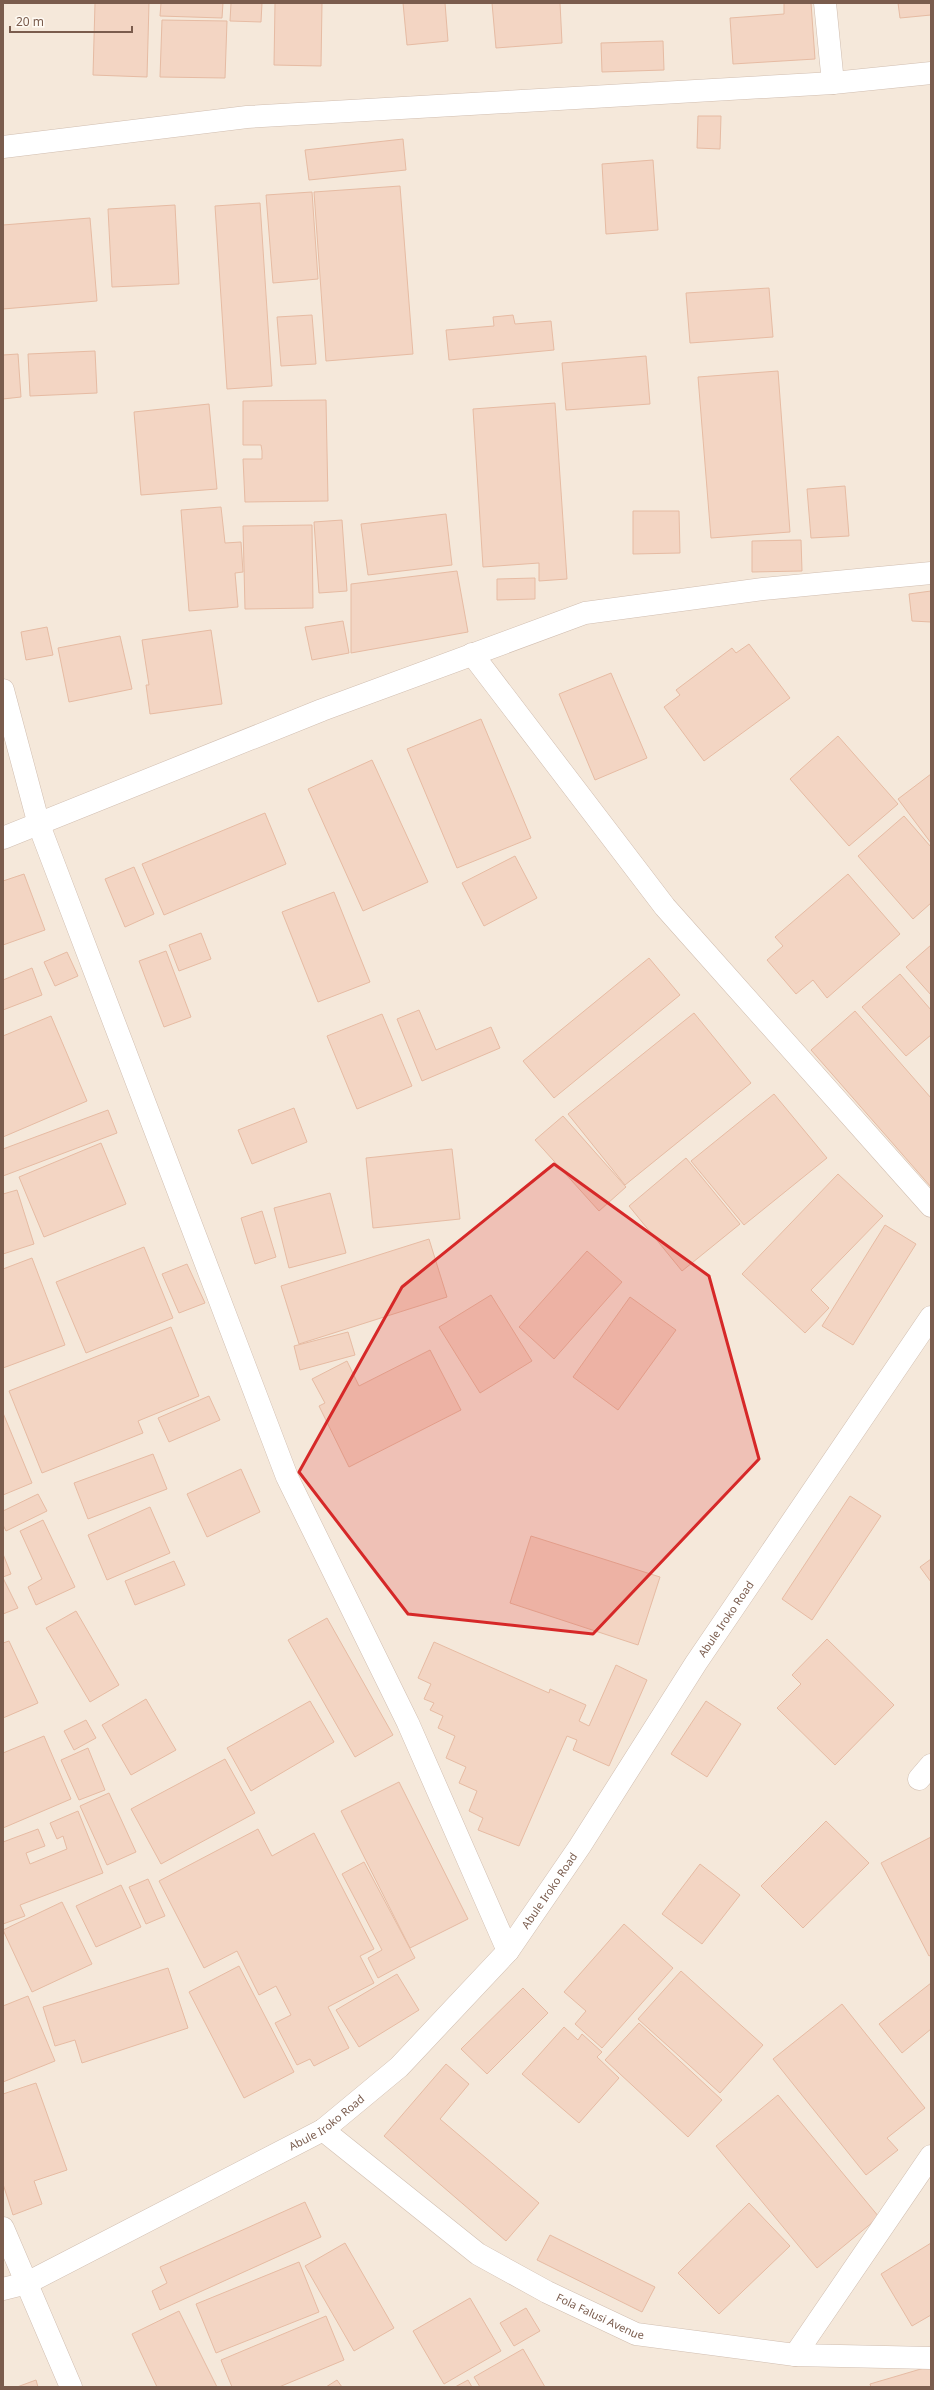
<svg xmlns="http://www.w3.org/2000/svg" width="934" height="2390" viewBox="0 0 934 2390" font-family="'Noto Sans',sans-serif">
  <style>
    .residential { fill: #f5e8da }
    .building { fill: #f3d5c3; stroke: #e6bba3 }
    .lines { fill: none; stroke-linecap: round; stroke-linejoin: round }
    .minor-casing { stroke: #d1beb0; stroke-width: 23 }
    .tertiary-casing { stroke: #d1beb0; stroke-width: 23 }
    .minor { stroke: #fff; stroke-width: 22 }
    .tertiary { stroke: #fff; stroke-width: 22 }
    .marked { fill: #d62828; fill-opacity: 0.2; stroke: #d62828; stroke-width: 3; stroke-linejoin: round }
    .labels { text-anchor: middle; stroke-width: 4; stroke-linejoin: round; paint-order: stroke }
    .street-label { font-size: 11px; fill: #7a5c4d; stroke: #fffaf3 }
  </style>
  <rect width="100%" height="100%" fill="#fdf6ec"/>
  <rect class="residential" x="3" y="3" width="928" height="2384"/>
  <g class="building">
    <path d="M95,3H149L147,77L93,75Z"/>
    <path d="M161,3H223L222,18L160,16Z"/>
    <path d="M231,3H262L261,22L230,21Z"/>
    <path d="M275,3H322L321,66L274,65Z"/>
    <path d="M403,3H445L448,41L407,45Z"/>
    <path d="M492,3H560L562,43L496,48Z"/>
    <path d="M784,3H811L815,59L733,64L730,18L784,14Z"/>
    <path d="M898,3H931V15L900,18Z"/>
    <path d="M162,20L227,21L225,78L160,77Z"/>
    <path d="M663,41L664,70L602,72L601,43Z"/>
    <path d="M698,116H721L720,149L697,148Z"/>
    <path d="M403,139L406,170L309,180L305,150Z"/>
    <path d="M653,160L658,230L606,234L602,164Z"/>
    <path d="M400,186L413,354L326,361L314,192Z"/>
    <path d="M312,192L318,279L273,283L266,195Z"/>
    <path d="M260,203L272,386L227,389L215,206Z"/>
    <path d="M175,205L179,284L112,287L108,209Z"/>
    <path d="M90,218L97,301L3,309V225Z"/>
    <path d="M769,288L773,337L690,343L686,293Z"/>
    <path d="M312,315L316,364L281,366L277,317Z"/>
    <path d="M513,315L515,324L551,321L554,350L449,360L446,330L494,326L493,317Z"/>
    <path d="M95,351L97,393L30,396L28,354Z"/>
    <path d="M18,354L21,397L3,399V355Z"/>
    <path d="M646,356L650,404L566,410L562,363Z"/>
    <path d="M778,371L790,532L711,538L698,377Z"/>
    <path d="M326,400L328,501L245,502L243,459H262V451L261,445H243V401Z"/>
    <path d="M555,403L567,579L539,581V563L483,567L473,409Z"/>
    <path d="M209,404L217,489L141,495L134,412Z"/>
    <path d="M845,486L849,536L811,538L807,489Z"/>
    <path d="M221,507L225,543L241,542L243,572L235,573L238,607L189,611L181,510Z"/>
    <path d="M633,511H679L680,553L633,554Z"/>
    <path d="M446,514L452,565L368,575L361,524Z"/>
    <path d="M342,520L347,591L319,593L314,522Z"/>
    <path d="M312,525L313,608L245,609L243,526Z"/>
    <path d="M801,540L802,571L752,572V541Z"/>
    <path d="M457,571L468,632L351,653V584Z"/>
    <path d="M535,578V599L497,600V579Z"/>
    <path d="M931,591V622L912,621L909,594Z"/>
    <path d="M343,621L349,653L312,660L305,627Z"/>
    <path d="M47,627L53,655L26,660L21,632Z"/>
    <path d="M211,630L222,704L150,714L146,685H149L142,640Z"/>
    <path d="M120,636L132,689L69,702L58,648Z"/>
    <path d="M749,644L790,698L704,761L664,707L680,695L676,690L732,648L736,653Z"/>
    <path d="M611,673L647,758L595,780L559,694Z"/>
    <path d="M481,719L531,838L457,868L407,749Z"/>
    <path d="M838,736L898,804L849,846L790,779Z"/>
    <path d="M372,760L428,882L363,911L308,789Z"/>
    <path d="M931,774V843L898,799Z"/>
    <path d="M265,813L286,864L164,915L142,864Z"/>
    <path d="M904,816L931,847V903L913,919L858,856Z"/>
    <path d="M515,856L537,898L484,926L462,883Z"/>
    <path d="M134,867L154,914L125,927L105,879Z"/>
    <path d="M24,874L45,930L3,945V881Z"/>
    <path d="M848,874L900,934L827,998L813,980L796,994L767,960L783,946L775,937Z"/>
    <path d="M334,892L370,982L318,1002L282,912Z"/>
    <path d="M201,933L211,959L179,971L169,945Z"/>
    <path d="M931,945V995L906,967Z"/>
    <path d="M166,951L191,1017L164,1027L139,961Z"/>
    <path d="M67,952L78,976L55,986L44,962Z"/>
    <path d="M649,958L680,995L554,1098L523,1061Z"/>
    <path d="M32,968L42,995L3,1010V980Z"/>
    <path d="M900,974L931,1010V1035L906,1056L862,1007Z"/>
    <path d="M419,1010L436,1050L491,1027L500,1048L422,1081L397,1019Z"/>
    <path d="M855,1011L931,1098V1187L811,1050Z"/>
    <path d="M694,1013L751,1083L625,1185L568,1114Z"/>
    <path d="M382,1014L412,1086L357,1109L327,1036Z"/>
    <path d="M51,1016L87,1101L3,1137V1036Z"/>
    <path d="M774,1094L827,1158L744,1225L691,1161Z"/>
    <path d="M294,1108L307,1142L252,1164L238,1130Z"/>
    <path d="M108,1110L117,1133L3,1176V1149Z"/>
    <path d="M563,1116L626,1187L599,1211L535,1140Z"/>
    <path d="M101,1143L126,1204L44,1237L19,1177Z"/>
    <path d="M452,1149L460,1219L373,1228L366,1158Z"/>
    <path d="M686,1158L740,1224L682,1271L629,1206Z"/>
    <path d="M838,1174L883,1216L811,1290L829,1308L805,1333L742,1274Z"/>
    <path d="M17,1190L34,1244L3,1254V1194Z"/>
    <path d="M330,1193L346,1253L289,1268L274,1208Z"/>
    <path d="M262,1211L276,1257L255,1264L241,1218Z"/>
    <path d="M885,1225L916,1244L853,1345L822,1326Z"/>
    <path d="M429,1239L447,1297L299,1344L281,1286Z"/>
    <path d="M144,1247L173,1318L86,1353L56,1282Z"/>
    <path d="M587,1251L622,1282L554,1359L519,1327Z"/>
    <path d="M32,1258L65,1345L3,1368V1269Z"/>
    <path d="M187,1264L205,1303L179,1313L162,1274Z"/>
    <path d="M491,1295L532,1361L480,1393L439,1327Z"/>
    <path d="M630,1297L676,1330L618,1410L573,1377Z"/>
    <path d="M171,1327L199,1396L138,1421L143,1433L42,1473L9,1391Z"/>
    <path d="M348,1332L355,1355L300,1370L294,1346Z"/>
    <path d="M430,1350L461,1410L349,1467L319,1406L325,1403L312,1379L347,1361L359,1386Z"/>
    <path d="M209,1396L220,1420L169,1442L158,1418Z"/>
    <path d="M3,1413L32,1483L3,1495Z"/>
    <path d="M153,1454L167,1489L88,1519L74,1483Z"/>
    <path d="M241,1469L260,1512L207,1537L187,1494Z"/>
    <path d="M38,1494L47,1511L6,1531L3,1525V1511Z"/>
    <path d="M850,1496L881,1516L812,1620L782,1599Z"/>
    <path d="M150,1507L170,1553L107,1580L88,1535Z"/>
    <path d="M43,1520L75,1587L36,1605L28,1587L42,1579L20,1531Z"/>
    <path d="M531,1536L660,1577L638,1645L510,1603Z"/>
    <path d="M3,1554L11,1574L3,1577Z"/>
    <path d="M931,1559V1582L920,1567Z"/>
    <path d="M174,1561L185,1585L135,1605L125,1581Z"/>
    <path d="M3,1578L18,1608L3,1614Z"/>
    <path d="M76,1611L119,1685L90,1702L46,1628Z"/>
    <path d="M327,1618L393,1735L355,1757L288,1640Z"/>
    <path d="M827,1639L894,1705L835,1765L777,1708L801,1684L792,1675Z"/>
    <path d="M9,1641L38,1703L3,1718V1643Z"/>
    <path d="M434,1642L549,1693L550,1689L586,1705L579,1721L589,1726L616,1665L647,1680L609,1766L573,1750L577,1740L567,1736L519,1846L478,1830L483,1818L469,1811L477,1791L459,1783L466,1767L446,1758L455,1736L438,1728L443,1716L430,1710L434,1703L424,1699L431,1684L418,1678Z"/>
    <path d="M146,1699L176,1750L131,1775L102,1725Z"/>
    <path d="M310,1701L334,1742L251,1791L227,1748Z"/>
    <path d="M706,1701L741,1724L707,1777L671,1754Z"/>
    <path d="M86,1720L96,1738L74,1750L64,1731Z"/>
    <path d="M44,1736L71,1799L3,1828V1753Z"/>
    <path d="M88,1748L105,1790L79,1800L61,1760Z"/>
    <path d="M225,1759L255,1813L161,1864L131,1809Z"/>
    <path d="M399,1782L468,1919L410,1948L341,1811Z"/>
    <path d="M109,1793L136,1852L107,1865L80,1806Z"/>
    <path d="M78,1811L103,1873L20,1905L25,1916L3,1924V1842L38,1829L45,1846L26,1853L30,1864L67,1849L63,1836L57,1839L50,1823Z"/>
    <path d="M826,1821L869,1863L803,1928L761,1886Z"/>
    <path d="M258,1829L272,1856L314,1833L374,1949L360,1956L374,1983L328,2007L349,2048L314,2066L310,2059L297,2065L275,2023L291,2015L276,1986L259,1995L237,1951L204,1968L159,1881Z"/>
    <path d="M931,1837V1955L929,1956L881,1863Z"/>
    <path d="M364,1862L415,1958L378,1978L368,1958L382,1950L342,1874Z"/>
    <path d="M700,1864L740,1895L702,1944L662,1914Z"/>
    <path d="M148,1879L165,1916L146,1924L129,1887Z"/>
    <path d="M121,1885L141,1927L96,1947L76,1906Z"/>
    <path d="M62,1902L92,1964L32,1992L3,1930Z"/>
    <path d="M624,1924L673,1968L602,2048L575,2024L586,2011L564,1992Z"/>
    <path d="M239,1966L294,2072L244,2098L189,1992Z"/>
    <path d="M168,1968L188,2028L82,2063L75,2040L55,2046L43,2007Z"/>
    <path d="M681,1971L763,2045L720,2093L638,2019Z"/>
    <path d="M397,1974L419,2010L359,2047L336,2010Z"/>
    <path d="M931,1983V2029L902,2053L879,2024Z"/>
    <path d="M523,1988L548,2013L487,2074L461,2049Z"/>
    <path d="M28,1996L55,2061L3,2082V2006Z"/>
    <path d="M842,2004L925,2108L887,2138L898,2150L866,2175L773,2059Z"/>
    <path d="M639,2023L722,2100L688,2137L605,2060Z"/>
    <path d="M564,2027L578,2040L582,2034L602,2052L597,2057L619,2078L579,2123L522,2074Z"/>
    <path d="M446,2064L469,2084L440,2119L539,2203L506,2241L384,2136Z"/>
    <path d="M36,2083L67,2170L34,2181L42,2204L13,2215L3,2184V2094Z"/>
    <path d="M778,2095L879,2217L817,2268L716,2146Z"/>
    <path d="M305,2202L321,2237L160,2310L152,2291L167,2283L160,2267Z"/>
    <path d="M749,2203L790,2246L719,2314L678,2273Z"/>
    <path d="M550,2235L655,2287L642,2312L537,2260Z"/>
    <path d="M345,2243L394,2328L354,2351L305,2266Z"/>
    <path d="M931,2243V2315L912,2326L881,2274Z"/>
    <path d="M299,2262L319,2312L216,2353L196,2304Z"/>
    <path d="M470,2298L501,2351L444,2384L413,2331Z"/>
    <path d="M526,2308L540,2331L514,2346L500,2323Z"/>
    <path d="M179,2311L217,2387H157L132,2334Z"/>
    <path d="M326,2316L344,2360L279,2387H232L221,2360Z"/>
    <path d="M523,2349L545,2387H480L474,2377Z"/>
    <path d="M931,2366V2387H871L870,2384Z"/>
    <path d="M36,2380L38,2387H17Z"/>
    <path d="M337,2380L342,2387H326Z"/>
    <path d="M468,2380L472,2387H455Z"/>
  </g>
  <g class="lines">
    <g class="minor-casing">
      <g id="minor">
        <path d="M825,3L833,83"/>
        <path d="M3,147L247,117L833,83L931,73"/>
        <path d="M472,654L665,907L931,1206"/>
        <path d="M3,690L39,825L287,1477L408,1723L508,1951"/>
        <path d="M3,838L322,710L585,613L763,589L931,573"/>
        <path d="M919,1779L931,1765"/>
        <path id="s1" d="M323,2130L478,2254L547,2292L636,2334L795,2355L931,2358"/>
        <path d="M3,2228L71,2387"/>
        <path d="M795,2355L931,2156"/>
      </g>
    </g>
    <g class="tertiary-casing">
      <g id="tertiary">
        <path id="s2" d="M3,2289L27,2283L323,2130L399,2067L508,1951L580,1846L696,1663L931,1317"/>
      </g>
    </g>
    <use href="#minor" class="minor"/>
    <use href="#tertiary" class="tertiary"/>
  </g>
  <path class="marked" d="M554,1164L709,1276L759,1459L593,1634L408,1614L299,1472L402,1287Z"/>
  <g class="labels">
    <g class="street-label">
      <text dy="4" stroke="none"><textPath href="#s2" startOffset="1013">Abule Iroko Road</textPath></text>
      <text dy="4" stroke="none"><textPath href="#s2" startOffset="689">Abule Iroko Road</textPath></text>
      <text dy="4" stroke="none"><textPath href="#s2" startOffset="365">Abule Iroko Road</textPath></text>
      <text dy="4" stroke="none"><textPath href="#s1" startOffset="336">Fola Falusi Avenue</textPath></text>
    </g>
  </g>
  <rect width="934" height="2390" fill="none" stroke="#7a5c4d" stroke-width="8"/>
  <path d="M10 26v6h122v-6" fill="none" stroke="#7a5c4d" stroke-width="2"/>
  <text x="16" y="26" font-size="12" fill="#7a5c4d" stroke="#fffaf3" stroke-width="3" paint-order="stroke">20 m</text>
</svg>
